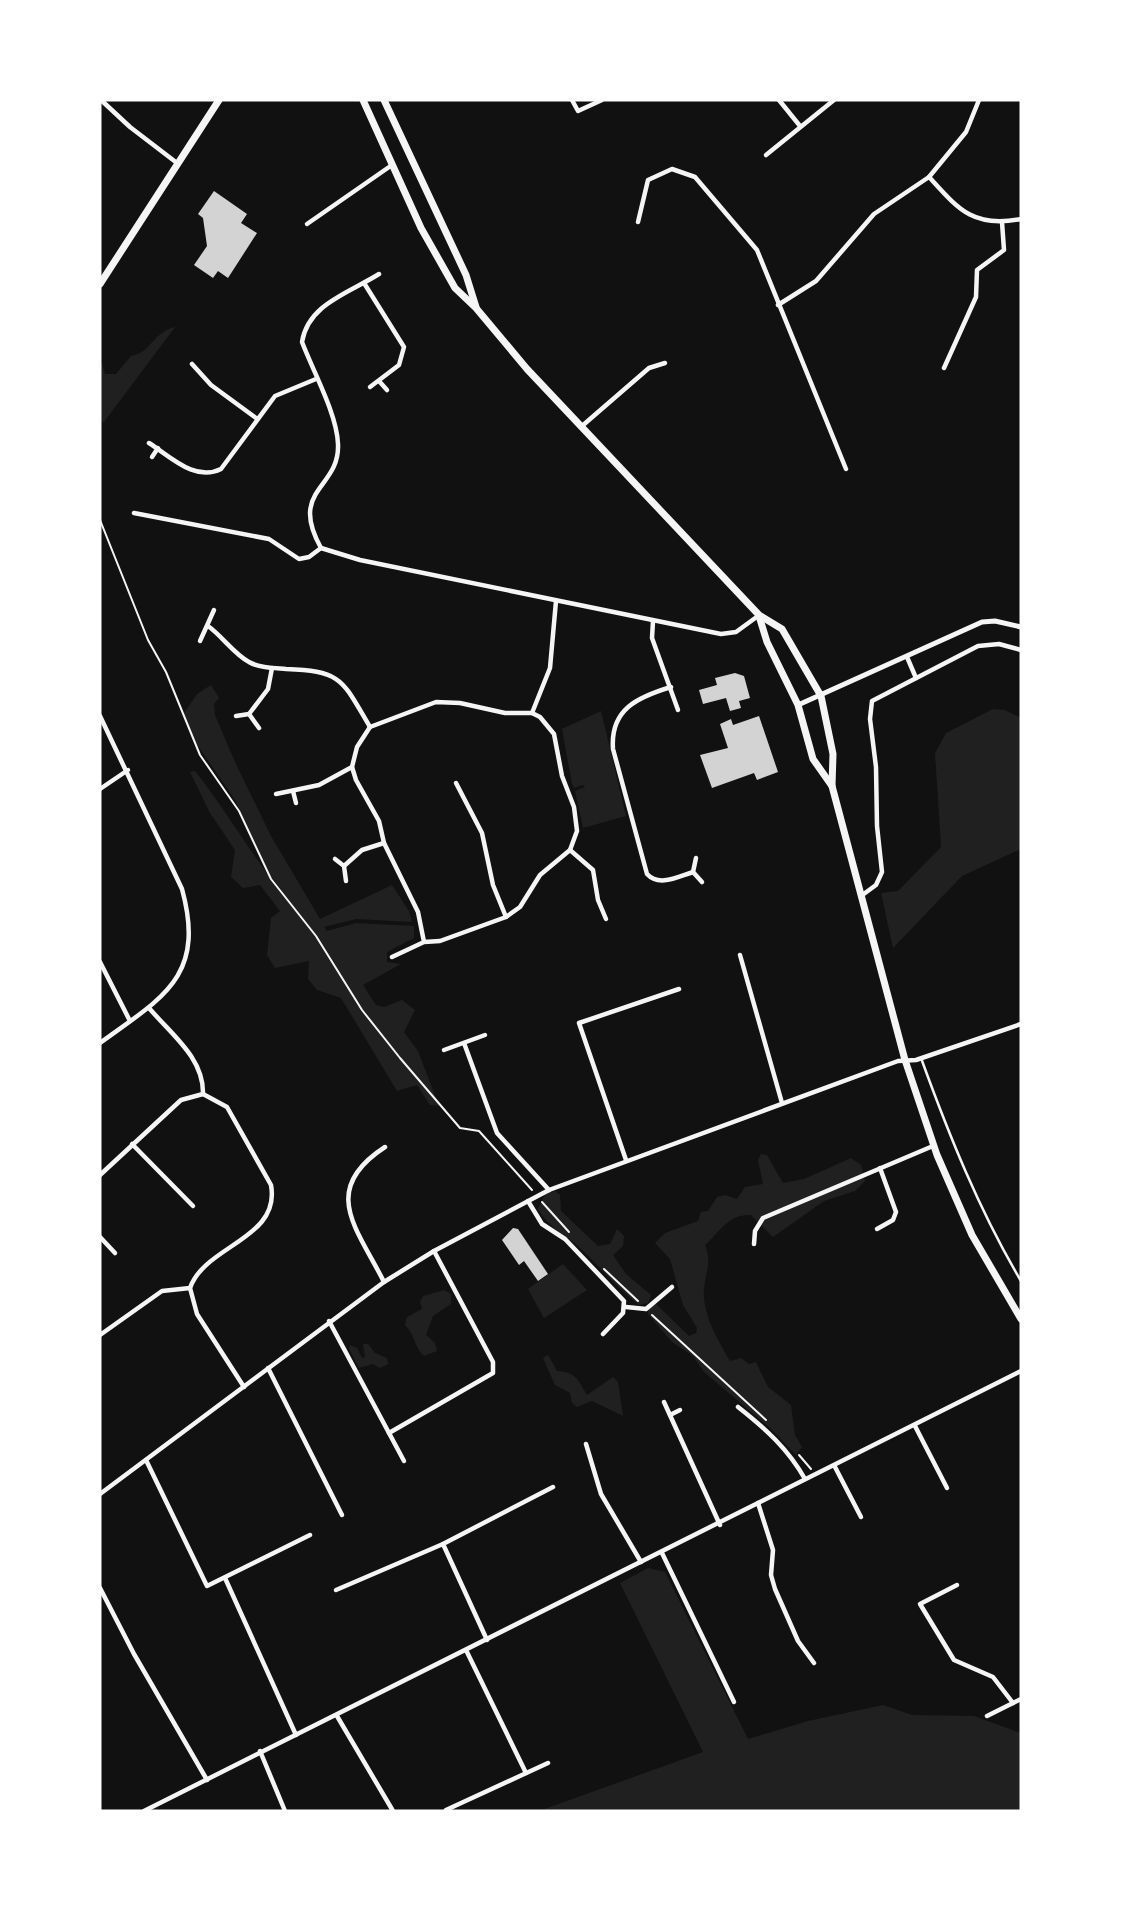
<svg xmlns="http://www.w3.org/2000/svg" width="1121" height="1911" viewBox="0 0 1121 1911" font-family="'Open Sans',sans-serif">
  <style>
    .green { fill: #202020 }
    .building { fill: #d3d3d3 }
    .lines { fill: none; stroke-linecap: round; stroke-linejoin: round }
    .path { stroke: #f5f5f5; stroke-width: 2 }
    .service { stroke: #f5f5f5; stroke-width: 2.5 }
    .minor { stroke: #f5f5f5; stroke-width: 4.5 }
    .tertiary { stroke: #f5f5f5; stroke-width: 5 }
    .primary { stroke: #f5f5f5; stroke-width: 7 }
  </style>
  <rect width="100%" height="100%" fill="#111"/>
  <g class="green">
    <path d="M175,327L104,422L100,420V357L105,374H116L131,356C151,353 153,332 175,327Z"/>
    <path d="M211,685L219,698L214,704L215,715L235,762L271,836L320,919L392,885L409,911L412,922L356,919L324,927L327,931L356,923L414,926V938L387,952V962L401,964L363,985L376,1005L384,1007L402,1000L415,1010L404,1032L418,1051L439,1106L430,1105L417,1085L397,1091L341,998L317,990L308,979L309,961L275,968L267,955L271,918L280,911L260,885L243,888L231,877L235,850L210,813L190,772L195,771C230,815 256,864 293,906L271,876L235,800L194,740L184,713L197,694Z"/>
    <path d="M993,709L1005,710L1021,718V849L962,876L893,948L881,893L898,891L941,847L935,753L946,733Z"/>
    <path d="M601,711L626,816L583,828L575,791L585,787L583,785L574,788L572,784L562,729Z"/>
    <path d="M761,1154L767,1155L783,1183L804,1179L851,1158L861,1165L865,1181L855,1191L824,1201L773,1237L751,1215C728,1214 721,1231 705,1245C712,1262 706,1271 704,1288C702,1315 718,1339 730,1361L741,1358L749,1364L756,1362L768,1387L791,1405L795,1435L802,1447L796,1455L770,1428L704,1372L693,1356L672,1342L648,1314L649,1304L654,1302L689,1336L696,1333L697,1328L683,1305L670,1259L655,1243L665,1233L698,1221L701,1212L708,1211L717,1197L725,1195L737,1199L745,1187L763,1184L758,1160Z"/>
    <path d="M555,1191L560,1195L561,1211L598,1246L610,1244L617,1229L624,1236L623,1246L613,1255L626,1274L651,1295L648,1303L639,1305C617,1288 599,1266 579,1247C564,1234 548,1227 538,1209L545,1194Z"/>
    <path d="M563,1264L587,1290L544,1318L528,1289Z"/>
    <path d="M444,1290L451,1294V1304L433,1316L426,1335L435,1343L437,1351L424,1356C414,1347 415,1335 405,1325L407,1317L422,1309L420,1302L423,1296Z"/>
    <path d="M363,1344H368L375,1353L387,1358L388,1364L380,1368L373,1364L359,1368L349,1349L350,1345L357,1348L362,1358L365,1357Z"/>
    <path d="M548,1355L557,1371C576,1372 578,1380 587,1395L613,1377L618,1382L623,1416L592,1401L577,1407L572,1403L570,1393L555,1385L543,1358Z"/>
    <path d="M648,1568L665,1572L748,1739L808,1721L883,1705L912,1715L974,1716L1021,1733V1811H539L703,1752L620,1583Z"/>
  </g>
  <g class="building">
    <path d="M214,191L247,214L241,223L257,233L228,278L218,271L213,278L194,265L207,246L203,218L198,214Z"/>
    <path d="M735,673L744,676L750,698L739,701L741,708L730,711L726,698L703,704L699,690L717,685L715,678Z"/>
    <path d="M759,716L778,772L757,780L754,773L712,788L700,755L728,748L720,724L731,719L733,725Z"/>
    <path d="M513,1228L518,1229L548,1274L538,1281L524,1261L519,1265L502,1240Z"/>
  </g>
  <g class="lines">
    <g class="path">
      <path d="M100,520L148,640L166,672L200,755L239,811L271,879L316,936L362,1010L400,1058L460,1128L479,1131L532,1190"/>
      <path d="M542,1202L569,1232"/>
      <path d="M604,1269L638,1301"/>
      <path d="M652,1315L766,1420"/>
      <path d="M799,1455L811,1469"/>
    </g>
    <path class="service" d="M921,1058C949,1135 979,1210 1021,1281"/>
    <g class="minor">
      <path d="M101,100L130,127L177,163"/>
      <path d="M572,100L578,111L602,100"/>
      <path d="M779,100L800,126"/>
      <path d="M766,155L834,100"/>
      <path d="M929,177C959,210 973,228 1021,219"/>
      <path d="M638,222L648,180L672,169L695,177L757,250L846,469"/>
      <path d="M307,224L392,165"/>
      <path d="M364,283L404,347L399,365L370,387"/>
      <path d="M778,305L816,281L874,214L929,177L966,132L979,100"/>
      <path d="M192,364L211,385L256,418"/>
      <path d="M944,368L976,297L977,270L1004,250L1002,222"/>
      <path d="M379,381L387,390"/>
      <path d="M582,426L649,368L665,363"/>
      <path d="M149,443C171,457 195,482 221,469L275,396L316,379"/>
      <path d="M152,457L158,448"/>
      <path d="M134,513L269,539L299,559L309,557L321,548L360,560L721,634L736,632L758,616"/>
      <path d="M321,548C288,489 340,489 338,444C337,414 313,371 302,342C308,304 349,293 379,274"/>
      <path d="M653,621L652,638L678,710"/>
      <path d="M208,626C222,636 234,654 249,662C259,668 274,668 286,669C343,671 342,680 370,727"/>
      <path d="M200,641L214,610"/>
      <path d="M907,657L916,678"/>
      <path d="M671,687C638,697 610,709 613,749L647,874C659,887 677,877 693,872"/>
      <path d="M532,713L550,668L556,601"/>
      <path d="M249,714L268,689L272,668"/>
      <path d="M100,716L182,889C206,977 163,997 100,1043"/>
      <path d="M236,716L249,714L259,728"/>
      <path d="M456,783L482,833L493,885L506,917"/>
      <path d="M100,789L128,770"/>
      <path d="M293,791L296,803"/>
      <path d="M276,794L319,785L352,767"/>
      <path d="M570,850L593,870L598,900L606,919"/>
      <path d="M696,858L693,872L702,882"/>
      <path d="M335,859L344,866L346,881"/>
      <path d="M344,866L362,850L384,843"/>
      <path d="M861,896L876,885L882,872L877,826L876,767L870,719L872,701L978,646L999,644L1021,650"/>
      <path d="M740,955L782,1103"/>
      <path d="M392,957L424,942L440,941L506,917L520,907L540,875L570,850L577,831L574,807L562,776L554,734L540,717L532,713H505L460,703L436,702L370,727L357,747L352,767L356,780L379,821L384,843L418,912L424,942"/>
      <path d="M100,962L130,1021"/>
      <path d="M149,1008C171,1034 204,1058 203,1094L227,1107L271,1185C281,1239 205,1245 190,1288L197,1314L244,1387"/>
      <path d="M464,1043L497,1133L549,1190"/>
      <path d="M444,1050L485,1035"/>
      <path d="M132,1144L193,1206"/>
      <path d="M626,1160L579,1023L679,989"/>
      <path d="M100,1175L181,1100L203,1094"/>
      <path d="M528,1201L542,1224L565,1239L624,1301L623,1313L603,1334"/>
      <path d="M877,1229L893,1220L896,1212L880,1168"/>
      <path d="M100,1237L115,1253"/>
      <path d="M754,1244L755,1231L763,1218L933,1146"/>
      <path d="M384,1282C357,1228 319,1190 385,1147"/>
      <path d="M626,1307L646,1309L672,1287"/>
      <path d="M329,1321L404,1461"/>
      <path d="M100,1335L162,1291L190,1288"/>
      <path d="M268,1368L342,1515"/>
      <path d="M664,1402L720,1525"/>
      <path d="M738,1407C766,1429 788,1449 805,1479"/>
      <path d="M670,1415L680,1410"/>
      <path d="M915,1426L947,1488"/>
      <path d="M389,1433L493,1373V1362L434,1251"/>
      <path d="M586,1444L601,1494L641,1562"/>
      <path d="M146,1460L207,1586L310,1535"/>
      <path d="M835,1467L861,1517"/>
      <path d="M100,1494L384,1282L434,1251L549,1190L898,1061L916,1060L1021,1024"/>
      <path d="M758,1503L773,1550L771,1575L775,1589L798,1641L814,1663"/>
      <path d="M662,1553L734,1702"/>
      <path d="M225,1578L296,1735"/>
      <path d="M957,1585L920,1604L954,1660L993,1677L1013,1703"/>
      <path d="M100,1588L134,1654L207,1780"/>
      <path d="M336,1590L443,1544"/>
      <path d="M487,1640L443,1544L553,1487"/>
      <path d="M466,1650L526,1773"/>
      <path d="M337,1716L393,1811"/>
      <path d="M987,1716L1021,1699"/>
      <path d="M260,1751L285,1811"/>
      <path d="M446,1810L548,1763"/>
      <path d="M144,1811L1021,1371"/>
    </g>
    <path class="tertiary" d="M798,705L982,622L995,621L1021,627"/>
    <g class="primary">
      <path d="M363,100L421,228L455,288L476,308L527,369L759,615L782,629L821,696L833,754L832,786L905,1060L937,1155L972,1235L1021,1319"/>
      <path d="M384,100L466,275L476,307"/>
      <path d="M100,284L219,100"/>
      <path d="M759,616L767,642L798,705L813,759L832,786"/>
    </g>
  </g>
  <rect width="1121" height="1911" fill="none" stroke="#ffffff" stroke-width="203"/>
</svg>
